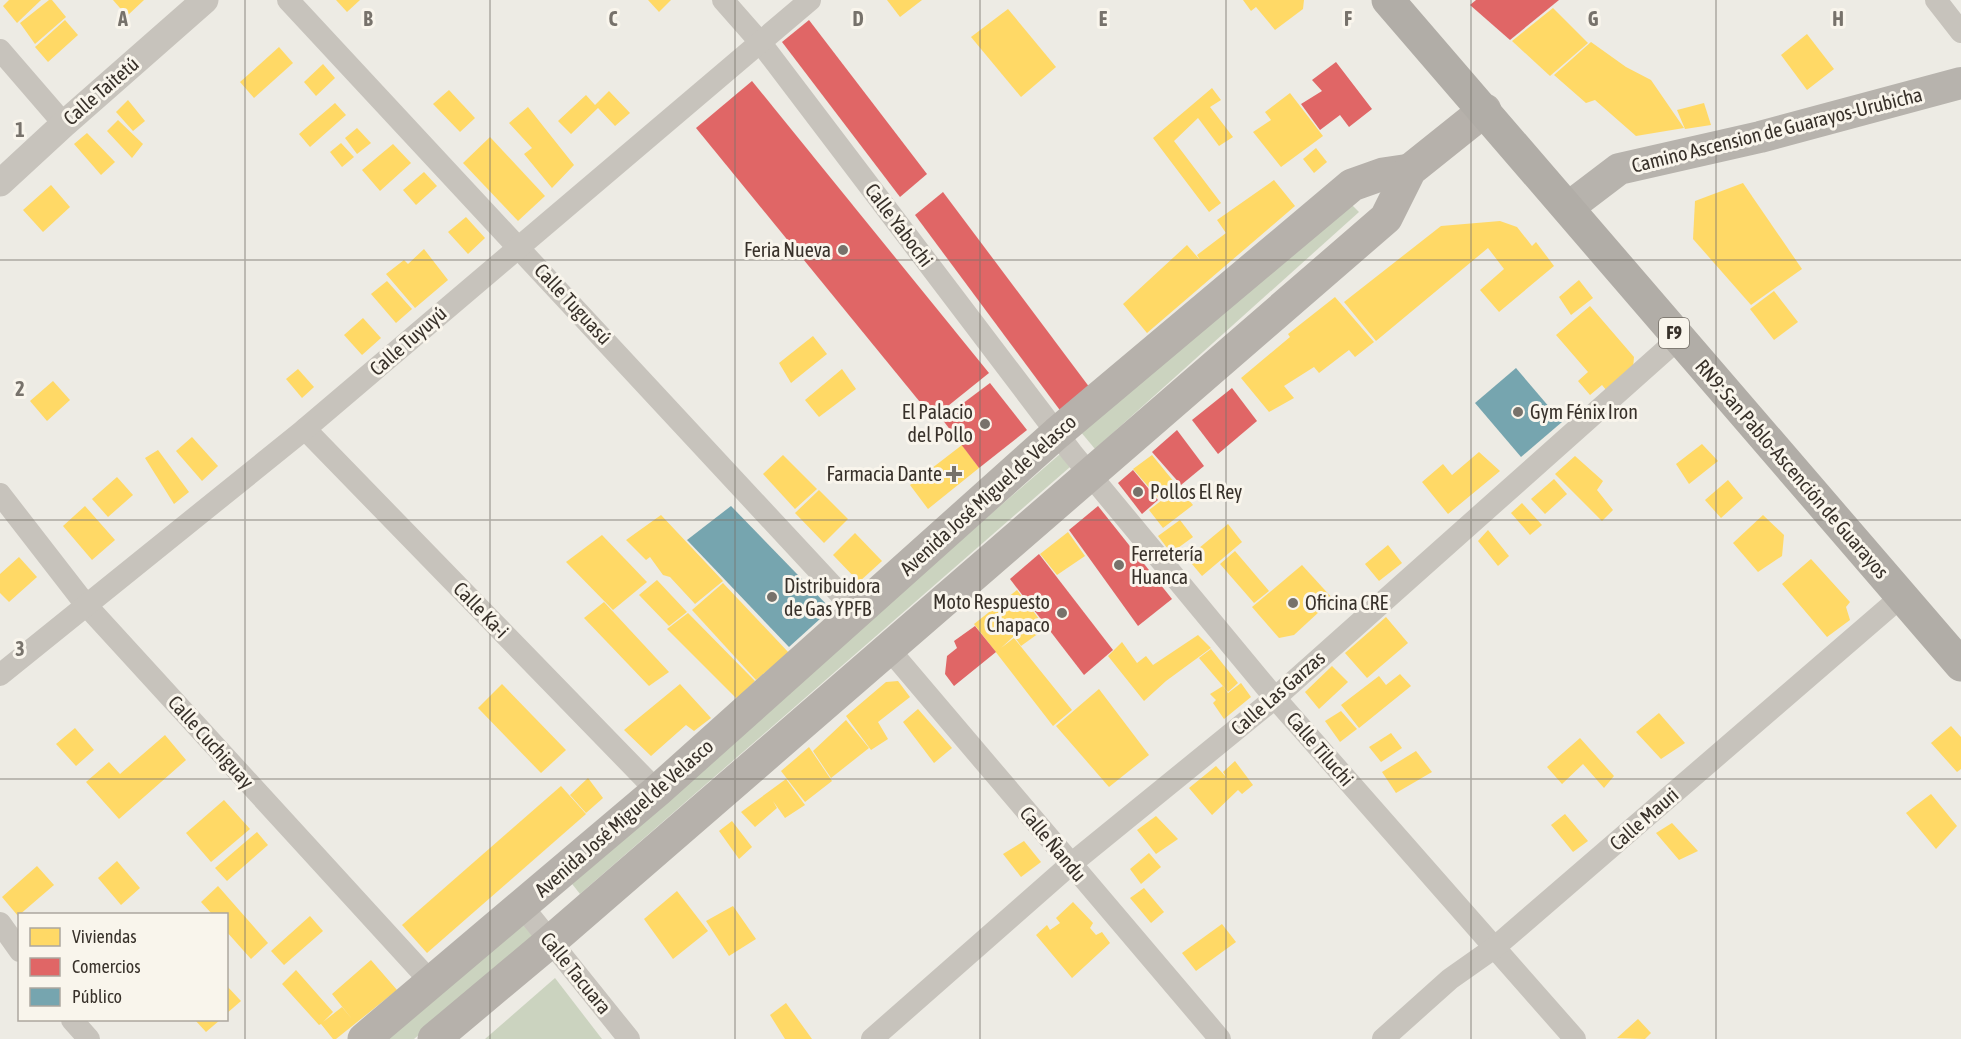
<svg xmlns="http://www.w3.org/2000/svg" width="1961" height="1039" viewBox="0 0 1961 1039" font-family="'Asap Condensed',sans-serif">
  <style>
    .green { fill: #cbd3bf }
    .homes { fill: #ffd966 }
    .shops { fill: #e06666 }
    .public { fill: #76a5af }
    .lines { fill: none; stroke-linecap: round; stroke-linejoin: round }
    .minor { stroke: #c7c3bc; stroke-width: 22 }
    .tertiary { stroke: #c7c3bc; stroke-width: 27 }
    .secondary { stroke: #b7b3ad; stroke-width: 32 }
    .primary { stroke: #b6b1ab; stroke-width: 33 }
    .trunk { stroke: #b1ada7; stroke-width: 33 }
    .grid { fill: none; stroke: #77726b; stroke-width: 1.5; stroke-opacity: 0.55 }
    .poi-dot { fill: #77726b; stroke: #f9f5ec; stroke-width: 2 }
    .labels { text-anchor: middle; stroke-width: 6; stroke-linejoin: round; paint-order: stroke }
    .shield { fill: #f9f5ec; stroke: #726c64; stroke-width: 1.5 }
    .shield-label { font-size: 18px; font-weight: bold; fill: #38312a }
    .street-label { font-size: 20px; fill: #38312a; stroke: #f9f5ec }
    .poi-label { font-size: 20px; fill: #38312a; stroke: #f9f5ec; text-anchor: start }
    .grid-label { font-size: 20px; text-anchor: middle; font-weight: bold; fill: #77726b; stroke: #f9f5ec; stroke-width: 6; stroke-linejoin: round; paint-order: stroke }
  </style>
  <rect width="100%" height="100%" fill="#edebe4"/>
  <g class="green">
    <path d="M1351,204L1359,212L1095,449L1080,431Z"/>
    <path d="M1060,454L1070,467L580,894L569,880Z"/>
    <path d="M523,917L536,938L414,1039H379Z"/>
    <path d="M555,978L602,1039H485Z"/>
  </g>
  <g class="homes">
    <path d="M9,0H41L17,23L3,6Z"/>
    <path d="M49,0H52L66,17L35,44L20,23Z"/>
    <path d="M113,0H144L127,16Z"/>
    <path d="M336,0H360L347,12Z"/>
    <path d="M648,0H671L659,12Z"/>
    <path d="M887,0H922L900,17Z"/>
    <path d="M1243,0H1304L1303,9L1275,30L1256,7L1251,11Z"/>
    <path d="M1553,8L1588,43L1550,76L1512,41Z"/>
    <path d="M1008,9L1056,67L1021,97L971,37Z"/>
    <path d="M65,20L78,35L48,62L35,47Z"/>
    <path d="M1807,34L1834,69L1807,90L1781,55Z"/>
    <path d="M1591,42L1626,67L1651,80L1684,128L1636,136L1595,100L1586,103L1554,75Z"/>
    <path d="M279,47L293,63L254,98L240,82Z"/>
    <path d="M323,64L335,78L316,96L304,82Z"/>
    <path d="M1212,88L1221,100L1210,107L1233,137L1219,146L1198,118L1174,141L1221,203L1209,212L1153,138Z"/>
    <path d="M449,90L475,118L460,132L433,104Z"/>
    <path d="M609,91L630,113L615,126L598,108L571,134L558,121L586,95L595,105Z"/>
    <path d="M1290,93L1323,136L1281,167L1253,132L1271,120L1265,112Z"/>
    <path d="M128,100L145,121L133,131L116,112Z"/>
    <path d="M335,103L346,115L310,147L299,134Z"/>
    <path d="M1704,103L1711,125L1685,129L1677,110Z"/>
    <path d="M528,107L574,165L552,188L524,154L532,148L509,123Z"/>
    <path d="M118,120L143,144L132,158L107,131Z"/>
    <path d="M357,128L371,143L357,154L345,138Z"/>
    <path d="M87,133L115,162L101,175L74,144Z"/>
    <path d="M490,137L545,196L518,221L463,163Z"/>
    <path d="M341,143L354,157L342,167L330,152Z"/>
    <path d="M393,144L411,163L380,191L362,170Z"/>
    <path d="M1316,148L1327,162L1314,173L1303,159Z"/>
    <path d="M424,172L437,186L416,205L403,190Z"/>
    <path d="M1274,180L1295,206L1147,333L1123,304L1187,245L1200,260L1197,255L1226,233L1217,220Z"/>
    <path d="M1743,183L1802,269L1751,305L1693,239L1695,201Z"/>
    <path d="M51,185L70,207L43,232L23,210Z"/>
    <path d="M466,217L485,238L468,254L448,232Z"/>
    <path d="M1500,221L1517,227L1532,246L1536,242L1554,266L1499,312L1480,290L1504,269L1488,248L1376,341L1344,302L1441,226Z"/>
    <path d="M424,249L448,280L415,308L386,274L404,260L408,264Z"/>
    <path d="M1579,280L1593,298L1571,315L1559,297Z"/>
    <path d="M387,281L412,309L396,323L371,294Z"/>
    <path d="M1774,291L1798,322L1774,340L1750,309Z"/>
    <path d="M1335,297L1374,342L1355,357L1349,350L1319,373L1314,367L1284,386L1294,398L1269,412L1241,378L1290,337L1288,334Z"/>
    <path d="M1590,306L1634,357L1633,368L1607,391L1602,385L1590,395L1578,381L1588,372L1556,335Z"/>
    <path d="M363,318L381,338L362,355L344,335Z"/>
    <path d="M813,336L827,354L791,383L779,363Z"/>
    <path d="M298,369L314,387L302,398L286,379Z"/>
    <path d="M842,369L856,389L819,417L805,400Z"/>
    <path d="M53,381L70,400L47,421L30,401Z"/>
    <path d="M192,437L218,466L202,481L176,451Z"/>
    <path d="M1702,444L1718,461L1689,484L1676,464Z"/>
    <path d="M962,445L979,468L928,509L910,485Z"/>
    <path d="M158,450L189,492L174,504L145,458Z"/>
    <path d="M1479,452L1500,471L1448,514L1422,482L1443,464L1452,475Z"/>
    <path d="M783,455L817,489L795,509L763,474Z"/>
    <path d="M1152,455L1193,505L1163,528L1149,510L1170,494L1160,500L1133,469Z"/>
    <path d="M1575,456L1603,481L1597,490L1613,510L1602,521L1555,474Z"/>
    <path d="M117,477L133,495L108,517L92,499Z"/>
    <path d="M1554,479L1567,494L1545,514L1531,499Z"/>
    <path d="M1728,480L1743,498L1721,518L1705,500Z"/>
    <path d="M819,490L848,519L824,543L795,513Z"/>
    <path d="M1522,503L1542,525L1530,535L1511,513Z"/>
    <path d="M85,506L115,540L92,560L63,526Z"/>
    <path d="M661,515L723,581L695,604L670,577L663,575L650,557L646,560L626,540Z"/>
    <path d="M1763,515L1784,535L1782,556L1758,572L1733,543Z"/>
    <path d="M1180,520L1193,537L1171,553L1158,536Z"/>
    <path d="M1228,524L1242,542L1202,576L1187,558Z"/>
    <path d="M1488,530L1509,556L1498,566L1478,541Z"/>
    <path d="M1068,532L1085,556L1057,575L1040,554Z"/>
    <path d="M855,533L882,561L859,582L833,555Z"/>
    <path d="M602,535L647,582L613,610L566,562Z"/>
    <path d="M1388,545L1402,563L1379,581L1365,564Z"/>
    <path d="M1235,551L1269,591L1254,603L1220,564Z"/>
    <path d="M19,557L37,577L9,602L0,593V574Z"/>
    <path d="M1811,559L1850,602L1846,607L1850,620L1827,637L1782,584Z"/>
    <path d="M1302,565L1333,599L1294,635L1279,638L1252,607Z"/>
    <path d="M657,580L687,612L669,626L639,595Z"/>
    <path d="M723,583L789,653L756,680L692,610Z"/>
    <path d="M1017,590L1046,628L1021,646L1014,636L1001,648L1014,638L1072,710L1053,726L974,624Z"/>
    <path d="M604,602L669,672L649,686L584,618Z"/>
    <path d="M688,613L755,681L737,699L667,629Z"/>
    <path d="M1386,617L1408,643L1367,678L1345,653Z"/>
    <path d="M1198,635L1211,648L1166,681L1144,701L1108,656L1122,642L1137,663L1146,656L1153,665Z"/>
    <path d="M1211,649L1238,683L1228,692L1199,658Z"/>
    <path d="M1332,666L1348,682L1319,709L1305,692Z"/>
    <path d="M1400,674L1411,686L1359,728L1341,705L1379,676L1386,685Z"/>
    <path d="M898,681L910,697L878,722L888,739L871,750L846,716L886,682Z"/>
    <path d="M1241,683L1251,697L1224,719L1213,703L1216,700L1210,694L1223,686L1228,693Z"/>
    <path d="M502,684L566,750L541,773L478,708Z"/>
    <path d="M680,684L711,718L694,731L686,725L651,756L624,730Z"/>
    <path d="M1099,689L1149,755L1109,787L1056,726Z"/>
    <path d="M918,709L952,748L934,763L903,722Z"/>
    <path d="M1341,711L1357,729L1340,742L1325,721Z"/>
    <path d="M1659,713L1685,743L1661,759L1636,732Z"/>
    <path d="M846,720L869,748L831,778L813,751Z"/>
    <path d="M1951,726L1961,737V769L1957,772L1931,743Z"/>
    <path d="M75,728L94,750L76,766L56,744Z"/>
    <path d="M1391,733L1402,748L1381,762L1369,747Z"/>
    <path d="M165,735L186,760L119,819L86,782L109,762L120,774Z"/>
    <path d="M1580,738L1614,776L1604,788L1583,764L1562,784L1547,767Z"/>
    <path d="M809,747L832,781L805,802L781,771Z"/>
    <path d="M1416,751L1432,772L1396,793L1382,772Z"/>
    <path d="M1235,761L1253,785L1242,794L1238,790L1212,815L1189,788L1216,766L1227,778L1223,772Z"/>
    <path d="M588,778L603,798L586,813L570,795Z"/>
    <path d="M786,779L805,805L785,818L773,801L777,808L755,827L741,812Z"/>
    <path d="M561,786L586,814L427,953L402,925Z"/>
    <path d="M1931,794L1957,826L1936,849L1906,813Z"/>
    <path d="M224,800L250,829L211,862L186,833Z"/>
    <path d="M1565,814L1588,841L1573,852L1551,825Z"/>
    <path d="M1156,816L1178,839L1156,854L1137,830Z"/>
    <path d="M732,821L752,847L739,859L719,831Z"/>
    <path d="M1672,823L1698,851L1679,860L1656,833Z"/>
    <path d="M257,832L268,845L227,881L215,868Z"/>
    <path d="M1024,841L1041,862L1021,877L1003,854Z"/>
    <path d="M1149,853L1161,867L1141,884L1130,869Z"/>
    <path d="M117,861L140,888L121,905L98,878Z"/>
    <path d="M37,866L54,885L18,916L2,897Z"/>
    <path d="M218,886L268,943L251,959L226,931V914H212L201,902Z"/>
    <path d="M1144,888L1164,912L1151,923L1130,898Z"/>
    <path d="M677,891L708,931L673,959L644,919Z"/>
    <path d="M1073,902L1093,923L1090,928L1096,935L1102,932L1110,943L1072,978L1036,935L1047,925L1050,930L1060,923L1056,918Z"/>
    <path d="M733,906L756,939L729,956L706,921Z"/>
    <path d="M310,916L323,931L284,965L271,951Z"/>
    <path d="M1222,924L1236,942L1196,971L1182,953Z"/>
    <path d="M371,960L397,990L336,1039H333L321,1024L319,1025L282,984L296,970L333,1012L323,1022L342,1007L352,1019L332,994Z"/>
    <path d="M226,985L241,1001L226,1014Z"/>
    <path d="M786,1003L812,1039H785L770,1015Z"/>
    <path d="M1638,1019L1651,1033L1645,1039L1617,1038Z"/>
    <path d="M195,1020H220L206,1032Z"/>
  </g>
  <g class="shops">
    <path d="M1476,0H1559L1510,40L1470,5Z"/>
    <path d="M809,20L927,174L900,197L782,42Z"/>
    <path d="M1336,62L1372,109L1349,127L1340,115L1320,130L1301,104L1322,91L1312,80Z"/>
    <path d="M752,81L989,373L933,418L696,128Z"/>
    <path d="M943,192L1090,388L1062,413L915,215Z"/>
    <path d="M990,383L1027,430L979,468L942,419Z"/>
    <path d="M1232,388L1257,421L1218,454L1192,420Z"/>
    <path d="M1177,430L1204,466L1181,485L1152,452Z"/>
    <path d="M1133,470L1158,500L1142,514L1118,483Z"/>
    <path d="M1098,506L1172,599L1138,626L1069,530Z"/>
    <path d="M1039,554L1113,650L1084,675L1010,579Z"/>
    <path d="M975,626L996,652L954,686L945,674L947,656L957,648L954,641Z"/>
  </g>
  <g class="public">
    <path d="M1516,368L1562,422L1521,457L1475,403Z"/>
    <path d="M731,506L831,609L789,647L687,540Z"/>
  </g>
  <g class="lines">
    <g class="minor">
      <path d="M288,0L856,611"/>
      <path d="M723,0L760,42L1072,453L1275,698L1575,1039"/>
      <path d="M1936,0L1961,32"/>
      <path d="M0,50L64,124"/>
      <path d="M305,429L657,791"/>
      <path d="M0,494L86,605L431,982"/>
      <path d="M888,648L1220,1039"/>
      <path d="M0,675L305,429L810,0"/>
      <path d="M522,906L629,1039"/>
      <path d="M0,923L20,951"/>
      <path d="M72,1020L89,1039"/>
      <path d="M872,1039L1071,864L1275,698L1678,339"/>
      <path d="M1383,1039L1450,979L1494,948L1902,596"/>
    </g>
    <path class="tertiary" d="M0,183L64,124L205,0"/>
    <path class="secondary" d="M1569,207L1619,169L1760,137L1961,83"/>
    <g class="primary">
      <path d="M364,1039L657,791L1057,433L1352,185L1383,174L1410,170"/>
      <path d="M434,1039L551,941L1386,218L1410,170L1485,110"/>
    </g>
    <path class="trunk" d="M1388,0L1961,665"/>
  </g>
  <path class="grid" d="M245,0V1039M490,0V1039M735,0V1039M980,0V1039M1226,0V1039M1471,0V1039M1716,0V1039M0,260H1961M0,520H1961M0,779H1961"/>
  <g class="poi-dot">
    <circle cx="843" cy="250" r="6"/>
    <circle cx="1518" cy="412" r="6"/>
    <circle cx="985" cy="424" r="6"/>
    <path d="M951 465h6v6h6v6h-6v6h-6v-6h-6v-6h6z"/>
    <circle cx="1138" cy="492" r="6"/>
    <circle cx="1119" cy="565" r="6"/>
    <circle cx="772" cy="597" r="6"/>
    <circle cx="1293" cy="603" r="6"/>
    <circle cx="1062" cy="613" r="6"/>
  </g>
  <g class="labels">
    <rect class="shield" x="1659" y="318" width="30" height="30" rx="4.5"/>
    <g class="shield-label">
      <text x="1674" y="339">F9</text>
    </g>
    <g class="street-label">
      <text transform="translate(101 91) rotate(-41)" y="7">Calle Taitetú</text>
      <text transform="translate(1777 130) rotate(-14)" y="7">Camino Ascension de Guarayos-Urubicha</text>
      <text transform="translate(899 225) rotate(53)" y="7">Calle Yabochi</text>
      <text transform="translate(573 304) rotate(47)" y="7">Calle Tuguasú</text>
      <text transform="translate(408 341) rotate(-41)" y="7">Calle Tuyuyú</text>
      <text transform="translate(1792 469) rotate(49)" y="7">RN9: San Pablo-Ascención de Guarayos</text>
      <text transform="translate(988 495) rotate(-42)" y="7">Avenida José Miguel de Velasco</text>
      <text transform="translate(481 610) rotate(46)" y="7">Calle Ka-i</text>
      <text transform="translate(1278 693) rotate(-41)" y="7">Calle Las Garzas</text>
      <text transform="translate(211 742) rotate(48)" y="7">Calle Cuchiguay</text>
      <text transform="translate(1320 749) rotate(49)" y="7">Calle Tiluchi</text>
      <text transform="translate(624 818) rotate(-41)" y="7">Avenida José Miguel de Velasco</text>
      <text transform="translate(1644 819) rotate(-41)" y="7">Calle Mauri</text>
      <text transform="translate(1053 844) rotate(50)" y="7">Calle Ñandu</text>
      <text transform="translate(576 973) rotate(51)" y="7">Calle Tacuara</text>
    </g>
    <g class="poi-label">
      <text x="831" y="257" text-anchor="end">Feria Nueva</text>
      <text x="973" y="419" text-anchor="end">El Palacio<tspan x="973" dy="23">del Pollo</tspan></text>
      <text x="1530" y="419">Gym Fénix Iron</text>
      <text x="942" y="481" text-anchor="end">Farmacia Dante</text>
      <text x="1150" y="499">Pollos El Rey</text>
      <text x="1131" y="561">Ferretería<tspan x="1131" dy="23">Huanca</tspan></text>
      <text x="784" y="593">Distribuidora<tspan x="784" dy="23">de Gas YPFB</tspan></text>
      <text x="1050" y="609" text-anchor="end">Moto Respuesto<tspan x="1050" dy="23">Chapaco</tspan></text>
      <text x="1305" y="610">Oficina CRE</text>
    </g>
  </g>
  <g class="grid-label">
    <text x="123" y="26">A</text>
    <text x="368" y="26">B</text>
    <text x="613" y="26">C</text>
    <text x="858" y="26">D</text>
    <text x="1103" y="26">E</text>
    <text x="1348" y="26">F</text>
    <text x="1593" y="26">G</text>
    <text x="1838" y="26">H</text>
    <text x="20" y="137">1</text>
    <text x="20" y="396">2</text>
    <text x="20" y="656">3</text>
  </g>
  <rect x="18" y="913" width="210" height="108" fill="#f9f5ec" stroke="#aca79e" stroke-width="1.5"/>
  <rect x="30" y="928" width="30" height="18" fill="#ffd966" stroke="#aca79e" stroke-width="1.5"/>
  <text x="72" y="943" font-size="18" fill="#38312a">Viviendas</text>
  <rect x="30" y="958" width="30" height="18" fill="#e06666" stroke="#aca79e" stroke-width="1.5"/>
  <text x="72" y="973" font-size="18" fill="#38312a">Comercios</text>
  <rect x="30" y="988" width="30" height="18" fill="#76a5af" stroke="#aca79e" stroke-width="1.5"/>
  <text x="72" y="1003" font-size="18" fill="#38312a">Público</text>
</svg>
